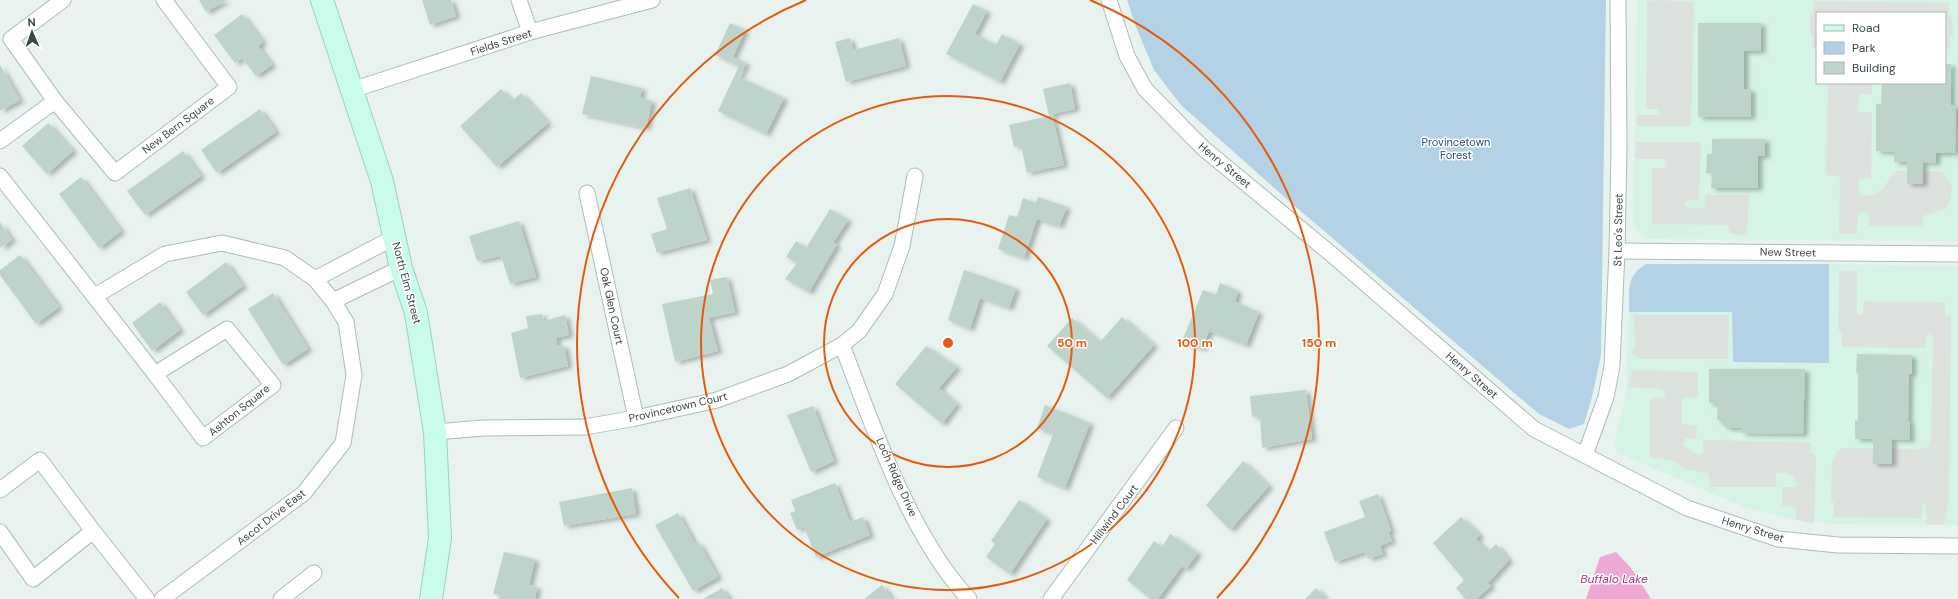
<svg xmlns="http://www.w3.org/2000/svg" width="1958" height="599" viewBox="0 0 1958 599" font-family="'DM Sans',sans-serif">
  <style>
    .commercial { fill: #d5f4e5; fill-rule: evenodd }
    .green { fill: #b3d2e5 }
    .parking { fill: #dde2df }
    .water { fill: #eda8d5 }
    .building { fill: #bed4ca; filter: url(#shadow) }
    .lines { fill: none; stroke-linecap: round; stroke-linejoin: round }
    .street-casing { stroke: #abbeb6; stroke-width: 17 }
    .secondary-casing { stroke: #9ad1bf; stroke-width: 24 }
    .street { stroke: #fff; stroke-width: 15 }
    .secondary { stroke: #cafcec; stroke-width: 22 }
    .ring { fill: none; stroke: #e8590c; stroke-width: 2 }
    .labels { text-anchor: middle; stroke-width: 3; stroke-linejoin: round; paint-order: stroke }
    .street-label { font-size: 11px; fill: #37463f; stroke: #fff }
    .park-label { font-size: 11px; fill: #2d4d76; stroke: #fff }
    .water-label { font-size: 12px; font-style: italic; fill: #ad3583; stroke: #fff }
    .centre { fill: #e8590c; stroke: #fff; stroke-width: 2 }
    .ring-label { font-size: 12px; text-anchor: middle; font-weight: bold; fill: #e8590c; stroke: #fff; stroke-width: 3; stroke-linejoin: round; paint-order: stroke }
  </style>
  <defs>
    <filter id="shadow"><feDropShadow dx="4.5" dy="2.5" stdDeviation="2" flood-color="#0004"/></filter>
  </defs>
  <rect width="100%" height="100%" fill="#e8f3ef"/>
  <g class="commercial">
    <path d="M1637,0H1958V241L1647,239L1638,233L1633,225ZM1817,13H1945V83H1817Z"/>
    <path d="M1829,264L1958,266V525L1835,524L1790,519L1744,507L1618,453L1614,444L1626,393L1629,312H1733L1829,363Z"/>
  </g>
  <g class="green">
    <path d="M1127,0H1606L1601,355L1592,397L1584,424L1569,429L1539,414L1290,202L1181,105L1154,70L1136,27Z"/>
    <path d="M1646,264H1829V363L1733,362L1732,312H1629C1630,290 1625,277 1646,264Z"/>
  </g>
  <g class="parking">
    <path d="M1660,0L1694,2L1691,126H1637V115H1657L1660,113L1657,109H1646L1647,1Z"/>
    <path d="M1814,1L1949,3L1948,16L1952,18L1953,36L1950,37V49H1945V13H1817V48H1813V35L1810,32V16L1813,14Z"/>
    <path d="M1828,83H1872V94H1861L1859,97L1858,110L1860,112H1872L1871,179H1861L1858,181L1860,193L1865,196L1876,194L1883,189L1892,174L1898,171H1932L1941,172L1947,178L1952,185L1950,201L1946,209L1923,216V227L1869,226V215L1866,212H1861L1858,216L1857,234H1839L1840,179L1838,176L1826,175Z"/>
    <path d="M1636,142H1701L1699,200H1688L1685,202V206L1689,208H1702L1705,205V195H1749L1747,235L1730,234L1729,228L1726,225L1652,224V168H1665L1667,162L1664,159H1635Z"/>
    <path d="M1839,271H1857V313L1859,316L1863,313L1864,301L1945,302V316L1951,317L1949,501L1944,525H1927L1925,503L1922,505V518L1834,517V503L1831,500L1832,463L1837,451L1842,448L1922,449L1928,447L1931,437L1933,336L1928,334L1926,336L1925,348L1842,347V335L1838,328Z"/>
    <path d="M1634,315H1729L1728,359H1640L1632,353L1635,346Z"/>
    <path d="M1632,370L1698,372V398L1685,397L1682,400V424L1697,426L1696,439L1685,438L1683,445L1697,454L1703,452V440L1811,442V453L1816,456L1814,523L1796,520V509L1795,507L1782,506V487H1794L1797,485L1793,476L1786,473H1778L1776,475V487H1709V474L1707,473L1685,469L1671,460L1650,458V398H1661L1665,396V392L1661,389L1628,387Z"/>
  </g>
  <path class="water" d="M1616,552L1631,568L1651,599H1586L1600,557Z"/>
  <g class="building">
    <path d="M199,0H227L206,12Z"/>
    <path d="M422,0H451L456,16L430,25Z"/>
    <path d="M973,4L987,11L975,34L996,45L1002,34L1020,44L1000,82L946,54Z"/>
    <path d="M242,14L263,42L258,46L272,65L256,76L242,58L235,63L214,35Z"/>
    <path d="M730,23L745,30L733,57L746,63L739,77L784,98L766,134L718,111L739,66L715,55Z"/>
    <path d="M1698,23H1761V51H1744V89H1751V117H1698Z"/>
    <path d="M850,38L853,50L899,38L906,66L846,82L835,42Z"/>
    <path d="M1945,64H1951V105H1956L1955,153H1936V163L1923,162V184H1907V162H1894V152L1876,151V104H1881L1882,83H1945Z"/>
    <path d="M0,65L20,100L0,111Z"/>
    <path d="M591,76L642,88L640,98L652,101L646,128L582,114Z"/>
    <path d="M1070,83L1075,109L1052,114L1064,165L1027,173L1021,146L1014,147L1009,125L1049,116L1043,89Z"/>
    <path d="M501,89L512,101L521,93L548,123L497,167L460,126Z"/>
    <path d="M260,109L276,132L217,173L201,150Z"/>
    <path d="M48,123L73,151L47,174L22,146Z"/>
    <path d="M1712,139H1765V156H1758V188H1711L1712,173H1706L1707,154H1712Z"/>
    <path d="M183,151L201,176L145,215L127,191Z"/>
    <path d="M81,177L121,231L99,248L59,194Z"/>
    <path d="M690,188L707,240L657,253L651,234L667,229L657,198Z"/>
    <path d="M1038,197L1067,207L1059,226L1037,219L1024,258L998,249L1009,215L1017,217L1023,198L1036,203Z"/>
    <path d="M830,209L848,220L833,243L837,244L809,292L785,279L797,263L786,257L796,241L806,248Z"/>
    <path d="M519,221L536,277L510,284L501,256L477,261L469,236Z"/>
    <path d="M0,222L12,240L0,248Z"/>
    <path d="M20,255L59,307L36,324L0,275V270Z"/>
    <path d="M226,262L243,286L203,315L186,292Z"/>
    <path d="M964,270L1016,288L1009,308L980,298L970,329L948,320Z"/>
    <path d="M727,277L735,312L709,318L718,351L675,362L662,304L713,294L710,280Z"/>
    <path d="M1220,283L1238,291L1235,302L1259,312L1246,345L1209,331L1202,349L1182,341L1203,290L1216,295Z"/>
    <path d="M273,293L308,349L283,365L248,309Z"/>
    <path d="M160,302L180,330L152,351L132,323Z"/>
    <path d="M542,314L544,321L565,315L569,335L556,338L557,346L564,345L568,366L520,378L511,333L528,328L526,316Z"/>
    <path d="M1122,317L1154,345L1107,398L1047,346L1072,318L1100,342Z"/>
    <path d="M926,346L957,367L939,388L957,404L942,424L895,384Z"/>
    <path d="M1857,354L1912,355V374H1909L1908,421H1910V440L1892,439V464H1873V439H1855V420L1858,421V372L1856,373Z"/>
    <path d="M1709,369H1805L1803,434L1741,433L1742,428H1727L1717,419L1718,404L1709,403Z"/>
    <path d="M1306,390L1312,439L1262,448L1260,416L1252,417L1250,396Z"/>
    <path d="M1045,405L1090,423L1065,488L1037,477L1053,434L1037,428Z"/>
    <path d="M813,406L834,461L811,472L787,415Z"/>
    <path d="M1243,461L1269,486L1230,530L1206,505Z"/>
    <path d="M835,483L850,522L863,517L870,535L816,557L804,527L797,530L790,513L795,511L791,500Z"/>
    <path d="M632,488L636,514L564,526L559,502Z"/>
    <path d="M1378,494L1391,531L1388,532L1392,541L1380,546L1383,554L1368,559L1365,552L1335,562L1324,532L1365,517L1359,501Z"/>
    <path d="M1019,500L1047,519L1010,574L986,557L995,544L991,541Z"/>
    <path d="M678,513L695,544L698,542L718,577L693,591L655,525Z"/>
    <path d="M1461,517L1480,535L1476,539L1488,552L1496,544L1509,560L1488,583L1491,586L1476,599H1465L1456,588L1464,580L1433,543Z"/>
    <path d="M1170,534L1198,553L1186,569L1182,566L1158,599H1151L1127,580L1154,541L1162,547Z"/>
    <path d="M504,552L535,559L529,585L537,587L535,599H499L500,595L493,594Z"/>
    <path d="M882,585L892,599H864Z"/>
    <path d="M722,588L729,599H703Z"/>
    <path d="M1316,588L1326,599H1305Z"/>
  </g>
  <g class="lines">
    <g class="street-casing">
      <g id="street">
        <path d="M63,0L11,39L55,101L115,173L229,87L164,0"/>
        <path d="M519,0L530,32"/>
        <path d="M1109,0L1127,56L1145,89L1203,148L1330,253L1534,429L1687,508L1778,539L1838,545L1958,546"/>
        <path d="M352,90L530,32L652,0"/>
        <path d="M0,141L55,101"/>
        <path d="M0,176L155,374"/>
        <path d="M587,193L636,418"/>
        <path d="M1617,251L1958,254"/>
        <path d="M315,279L395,237"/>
        <path d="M95,296L165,254L222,243L285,258L315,279L333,301L346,322L354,375L343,443L304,493L162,599"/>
        <path d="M333,301L401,268"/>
        <path d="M227,329L273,385L203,438L155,374Z"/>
        <path d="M842,345C873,426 909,535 969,599"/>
        <path d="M435,432L483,428L585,427L636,418L717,400L788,374L842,345L859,331L885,294L902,246L915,176"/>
        <path d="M1585,455L1606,397L1612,366L1617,251L1619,147L1618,0"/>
        <path d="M0,490L40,460L93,531L33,579L0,532"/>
        <path d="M93,531L147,599"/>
        <path d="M281,599L314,573"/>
        <path d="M1051,599L1176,428"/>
      </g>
    </g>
    <g class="secondary-casing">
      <path id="secondary" d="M322,0L382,181L401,268L416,313L435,432L440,538L431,599"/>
    </g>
    <use href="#street" class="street"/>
    <use href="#secondary" class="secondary"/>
  </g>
  <g class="ring">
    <circle cx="948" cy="343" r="124"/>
    <circle cx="948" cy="343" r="247"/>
    <path d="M679 598A371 371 0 0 1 806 0M1090 0A371 371 0 0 1 1217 598"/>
  </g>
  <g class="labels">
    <g class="street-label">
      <text transform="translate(501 42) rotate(-18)" y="4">Fields Street</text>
      <text transform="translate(178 125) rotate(-37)" y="4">New Bern Square</text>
      <text transform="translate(1225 165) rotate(40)" y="4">Henry Street</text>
      <text transform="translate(1618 230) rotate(-89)" y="4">St Leo's Street</text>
      <text transform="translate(1788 252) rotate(1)" y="4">New Street</text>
      <text transform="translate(407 283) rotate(75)" y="4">North Elm Street</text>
      <text transform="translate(612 306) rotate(78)" y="4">Oak Glen Court</text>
      <text transform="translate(1472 375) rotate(41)" y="4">Henry Street</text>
      <text transform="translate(678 407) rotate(-13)" y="4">Provincetown Court</text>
      <text transform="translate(239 410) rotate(-39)" y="4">Ashton Square</text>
      <text transform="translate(897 477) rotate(66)" y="4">Loch Ridge Drive</text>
      <text transform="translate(1114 514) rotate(-53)" y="4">Hillwind Court</text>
      <text transform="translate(271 517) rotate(-38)" y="4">Ascot Drive East</text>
      <text transform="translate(1753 529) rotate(17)" y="4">Henry Street</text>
    </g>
    <g class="park-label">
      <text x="1456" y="146">Provincetown<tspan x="1456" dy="13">Forest</tspan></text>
    </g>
    <g class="water-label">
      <text x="1614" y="583">Buffalo Lake</text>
    </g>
  </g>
  <circle cx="948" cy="343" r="6" class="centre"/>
  <g class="ring-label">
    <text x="1072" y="347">50 m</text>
    <text x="1195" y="347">100 m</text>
    <text x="1319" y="347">150 m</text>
  </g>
  <rect x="1816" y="12" width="130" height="72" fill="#ffffff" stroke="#afb5b2"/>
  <rect x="1824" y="25" width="20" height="6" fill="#cafcec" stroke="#afb5b2"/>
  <text x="1852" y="32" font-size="12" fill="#37463f">Road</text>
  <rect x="1824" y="42" width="20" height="12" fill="#b3d2e5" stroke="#afb5b2"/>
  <text x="1852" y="52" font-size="12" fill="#37463f">Park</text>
  <rect x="1824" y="62" width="20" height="12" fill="#bed4ca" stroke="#afb5b2"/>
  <text x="1852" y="72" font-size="12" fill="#37463f">Building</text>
  <g transform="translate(32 32) rotate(358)" stroke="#ffffff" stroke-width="3" paint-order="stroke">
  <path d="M0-3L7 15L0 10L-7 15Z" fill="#37463f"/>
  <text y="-6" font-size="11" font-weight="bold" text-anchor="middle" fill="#37463f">N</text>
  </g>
</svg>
